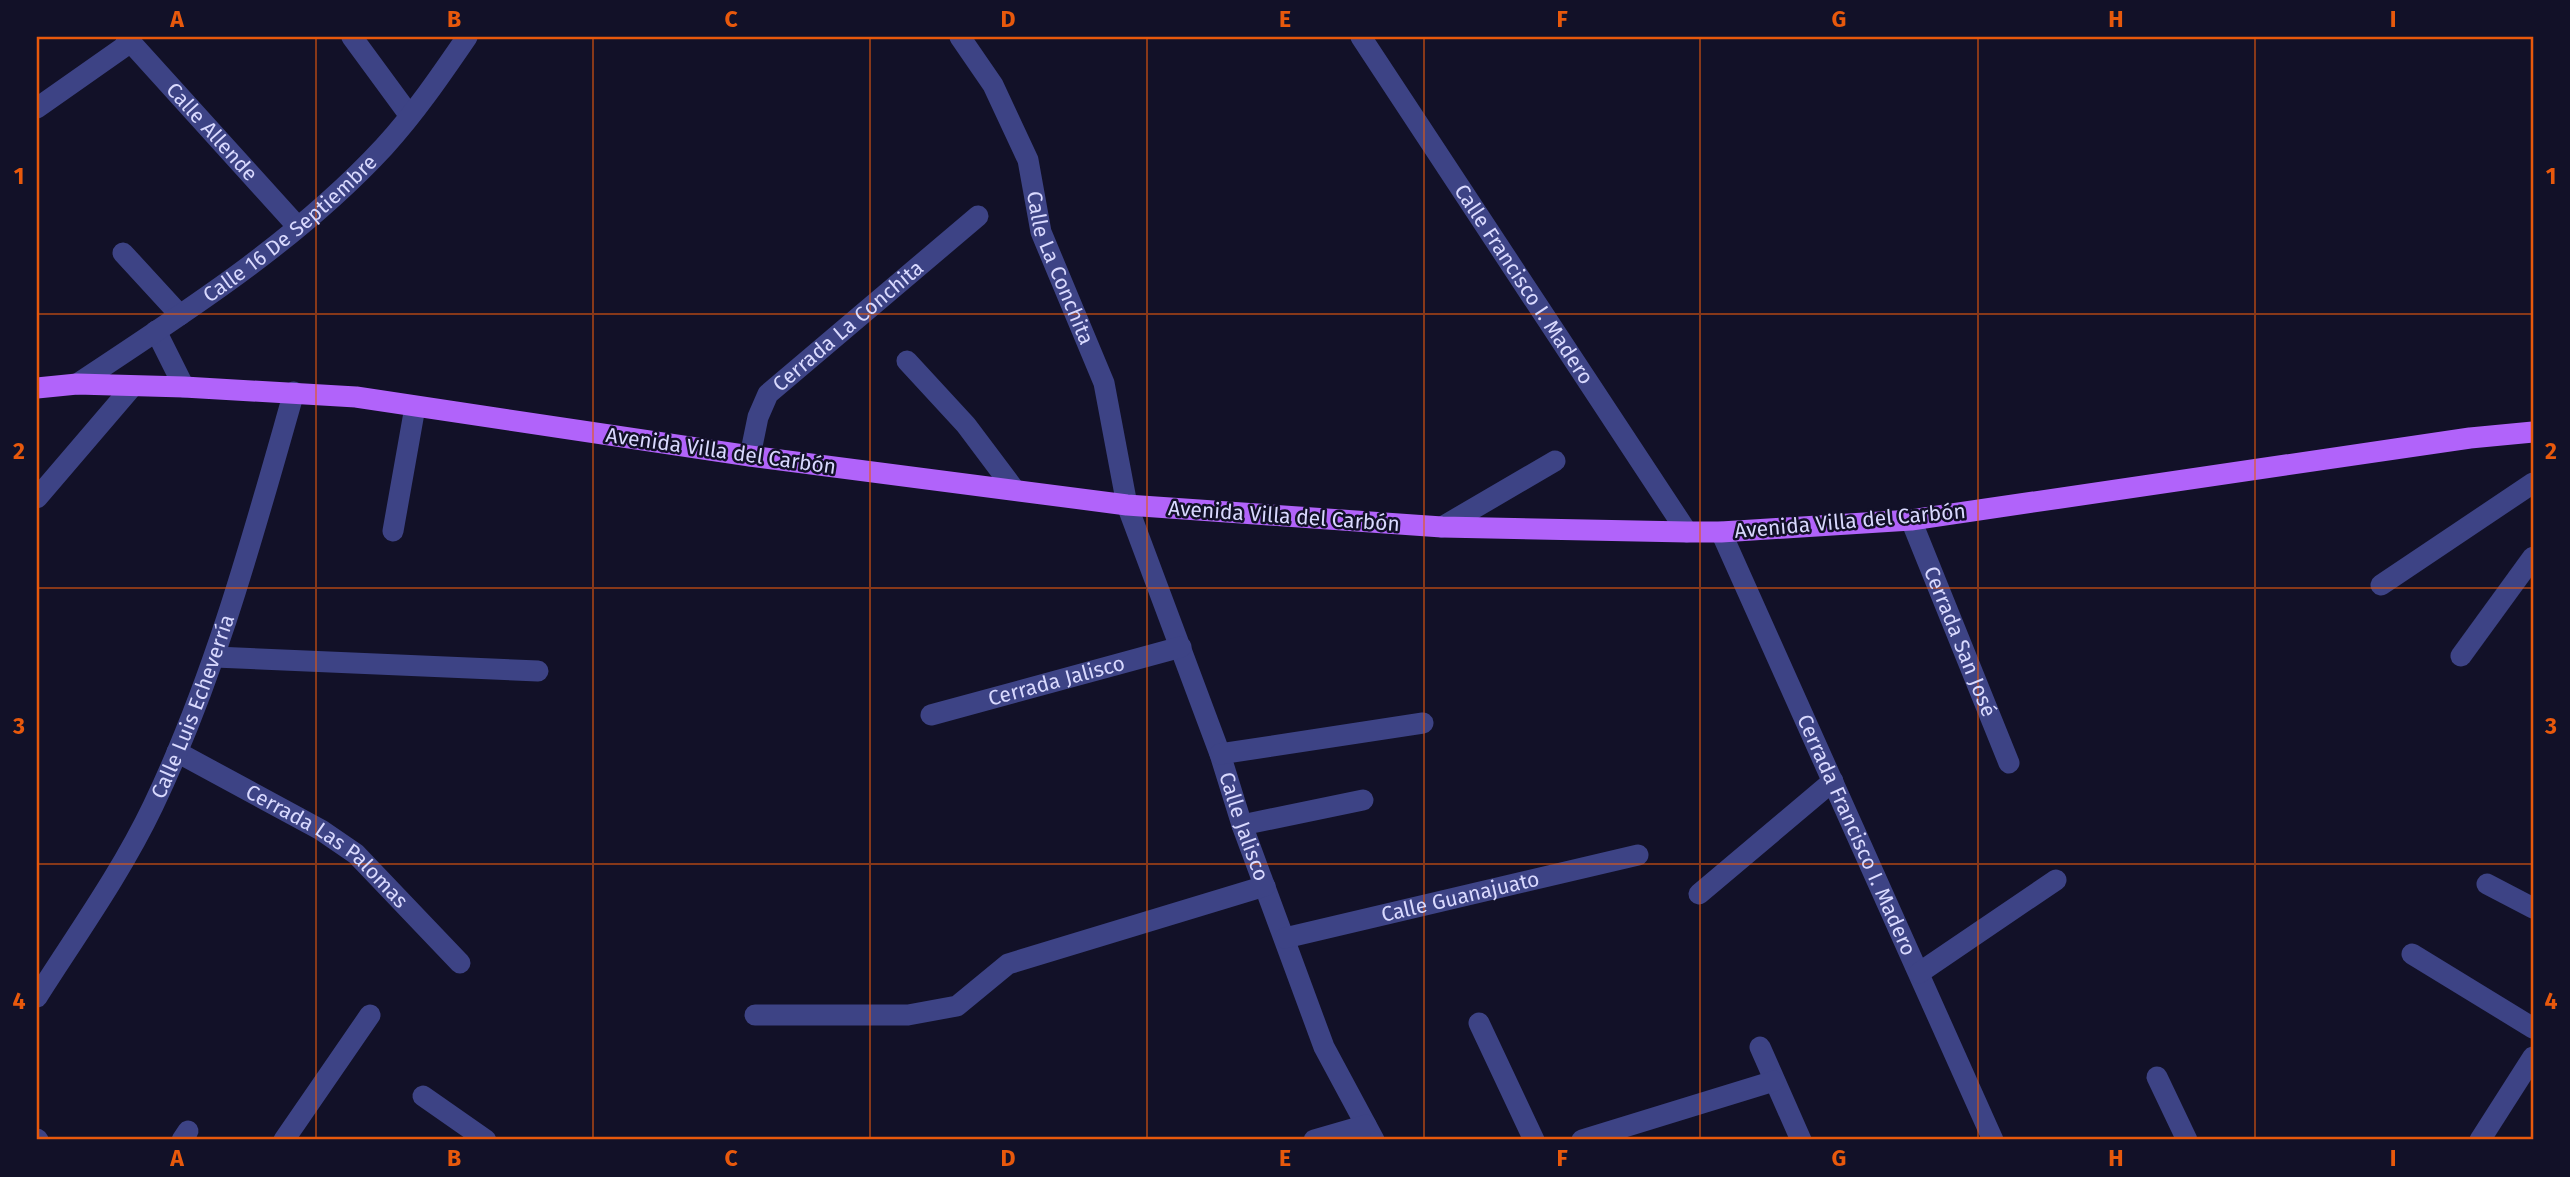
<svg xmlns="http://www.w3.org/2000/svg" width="2570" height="1177" viewBox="0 0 2570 1177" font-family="'Fira Sans',sans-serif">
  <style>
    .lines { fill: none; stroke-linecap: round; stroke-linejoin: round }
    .minor { stroke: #3d4385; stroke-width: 21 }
    .major { stroke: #b163fa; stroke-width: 21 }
    .grid { fill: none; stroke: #e8590c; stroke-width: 2; stroke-opacity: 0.55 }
    .labels { text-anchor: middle; stroke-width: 5; stroke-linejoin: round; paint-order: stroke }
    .street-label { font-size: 21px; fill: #d9d9fe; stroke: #121128 }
    .neatline { fill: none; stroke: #e8590c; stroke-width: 2.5 }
    .grid-label { font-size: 23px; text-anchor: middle; font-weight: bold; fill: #e8590c }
  </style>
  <rect width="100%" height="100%" fill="#121128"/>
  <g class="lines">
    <g class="minor">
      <path id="s1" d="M126,37L298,227"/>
      <path d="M352,37L410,116"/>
      <path id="s2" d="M960,37L993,85L1028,160L1041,232L1104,383L1127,505L1220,754L1242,825L1324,1047L1374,1140"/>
      <path id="s3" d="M1361,37L1687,532"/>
      <path d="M37,108L131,42"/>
      <path d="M123,253L180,315"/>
      <path d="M156,331L184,387"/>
      <path d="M907,361L966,425L1014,489"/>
      <path id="s4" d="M77,384C184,313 296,242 384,147C415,113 441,75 467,37"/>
      <path id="s5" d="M750,456L758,417L768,394L978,216"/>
      <path d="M37,498L132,387"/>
      <path id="s6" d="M1911,520L2009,763"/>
      <path d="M1442,527L1555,461"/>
      <path d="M393,531L415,407"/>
      <path id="s7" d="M1721,532L1993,1140"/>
      <path d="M2381,585L2533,483"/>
      <path d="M2461,656L2533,557"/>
      <path d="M215,657L538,671"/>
      <path id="s8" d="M931,715L1181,647"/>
      <path id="s9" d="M177,752L321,830L356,854L460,963"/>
      <path d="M1220,754L1423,723"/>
      <path d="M1242,825L1363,800"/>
      <path d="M2487,884L2533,908"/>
      <path d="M1699,894L1833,781"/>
      <path id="s10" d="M1285,938L1638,855"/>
      <path d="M2412,954L2533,1028"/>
      <path d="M1919,973L2056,880"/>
      <path id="s11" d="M37,997C77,934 121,873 153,806C216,674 254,532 294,392"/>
      <path d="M755,1015H908L957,1006L1008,964L1265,886"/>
      <path d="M1479,1023L1534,1140"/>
      <path d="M1760,1047L1801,1140"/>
      <path d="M2157,1077L2187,1140"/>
      <path d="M423,1096L486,1140"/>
      <path d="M37,1139L38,1140"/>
      <path d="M182,1140L188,1131"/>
      <path d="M284,1140L370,1015"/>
      <path d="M1314,1140L1366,1125"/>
      <path d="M1582,1140L1774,1081"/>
      <path d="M2480,1140L2533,1057"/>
    </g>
    <path class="major" d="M37,388L77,384L184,387L356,397L750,456L1127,505L1442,527L1687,532H1721L1911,520L2470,438L2533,432"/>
  </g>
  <path class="grid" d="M316,37V1140M593,37V1140M870,37V1140M1147,37V1140M1424,37V1140M1700,37V1140M1978,37V1140M2255,37V1140M37,314H2533M37,588H2533M37,864H2533"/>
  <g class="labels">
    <g class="street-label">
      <text dy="7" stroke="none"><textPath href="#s1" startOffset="128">Calle Allende</textPath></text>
      <text dy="7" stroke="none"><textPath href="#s4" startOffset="264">Calle 16 De Septiembre</textPath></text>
      <text dy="7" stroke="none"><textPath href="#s2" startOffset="254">Calle La Conchita</textPath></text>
      <text dy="7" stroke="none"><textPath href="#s3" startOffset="296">Calle Francisco I. Madero</textPath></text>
      <text dy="7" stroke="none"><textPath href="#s5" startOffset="170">Cerrada La Conchita</textPath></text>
      <text transform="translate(721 451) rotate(8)" y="7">Avenida Villa del Carbón</text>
      <text transform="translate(1284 516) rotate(4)" y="7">Avenida Villa del Carbón</text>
      <text transform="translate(1850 521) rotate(-5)" y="7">Avenida Villa del Carbón</text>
      <text dy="7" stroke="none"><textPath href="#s6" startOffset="131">Cerrada San José</textPath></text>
      <text dy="7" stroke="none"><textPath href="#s8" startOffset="130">Cerrada Jalisco</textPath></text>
      <text dy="7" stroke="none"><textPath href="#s11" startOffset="331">Calle Luis Echeverría</textPath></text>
      <text dy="7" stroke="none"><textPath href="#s2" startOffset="844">Calle Jalisco</textPath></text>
      <text dy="7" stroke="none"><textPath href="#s7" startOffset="332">Cerrada Francisco I. Madero</textPath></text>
      <text dy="7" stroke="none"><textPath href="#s9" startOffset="178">Cerrada Las Palomas</textPath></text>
      <text dy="7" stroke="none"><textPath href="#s10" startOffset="180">Calle Guanajuato</textPath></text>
    </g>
  </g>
  <rect width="2570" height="1177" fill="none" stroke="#121128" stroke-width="77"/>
  <rect x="38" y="38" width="2494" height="1100" class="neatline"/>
  <g class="grid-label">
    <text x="177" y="27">A</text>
    <text x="454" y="27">B</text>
    <text x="731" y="27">C</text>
    <text x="1008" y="27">D</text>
    <text x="1285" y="27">E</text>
    <text x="1562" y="27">F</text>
    <text x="1839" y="27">G</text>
    <text x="2116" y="27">H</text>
    <text x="2393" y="27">I</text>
    <text x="19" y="184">1</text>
    <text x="2551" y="184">1</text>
    <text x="19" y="459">2</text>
    <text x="2551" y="459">2</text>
    <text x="19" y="734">3</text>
    <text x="2551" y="734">3</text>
    <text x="19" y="1009">4</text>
    <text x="2551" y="1009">4</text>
    <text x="177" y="1166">A</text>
    <text x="454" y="1166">B</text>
    <text x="731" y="1166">C</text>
    <text x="1008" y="1166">D</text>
    <text x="1285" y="1166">E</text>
    <text x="1562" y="1166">F</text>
    <text x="1839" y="1166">G</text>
    <text x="2116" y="1166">H</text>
    <text x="2393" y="1166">I</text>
  </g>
</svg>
